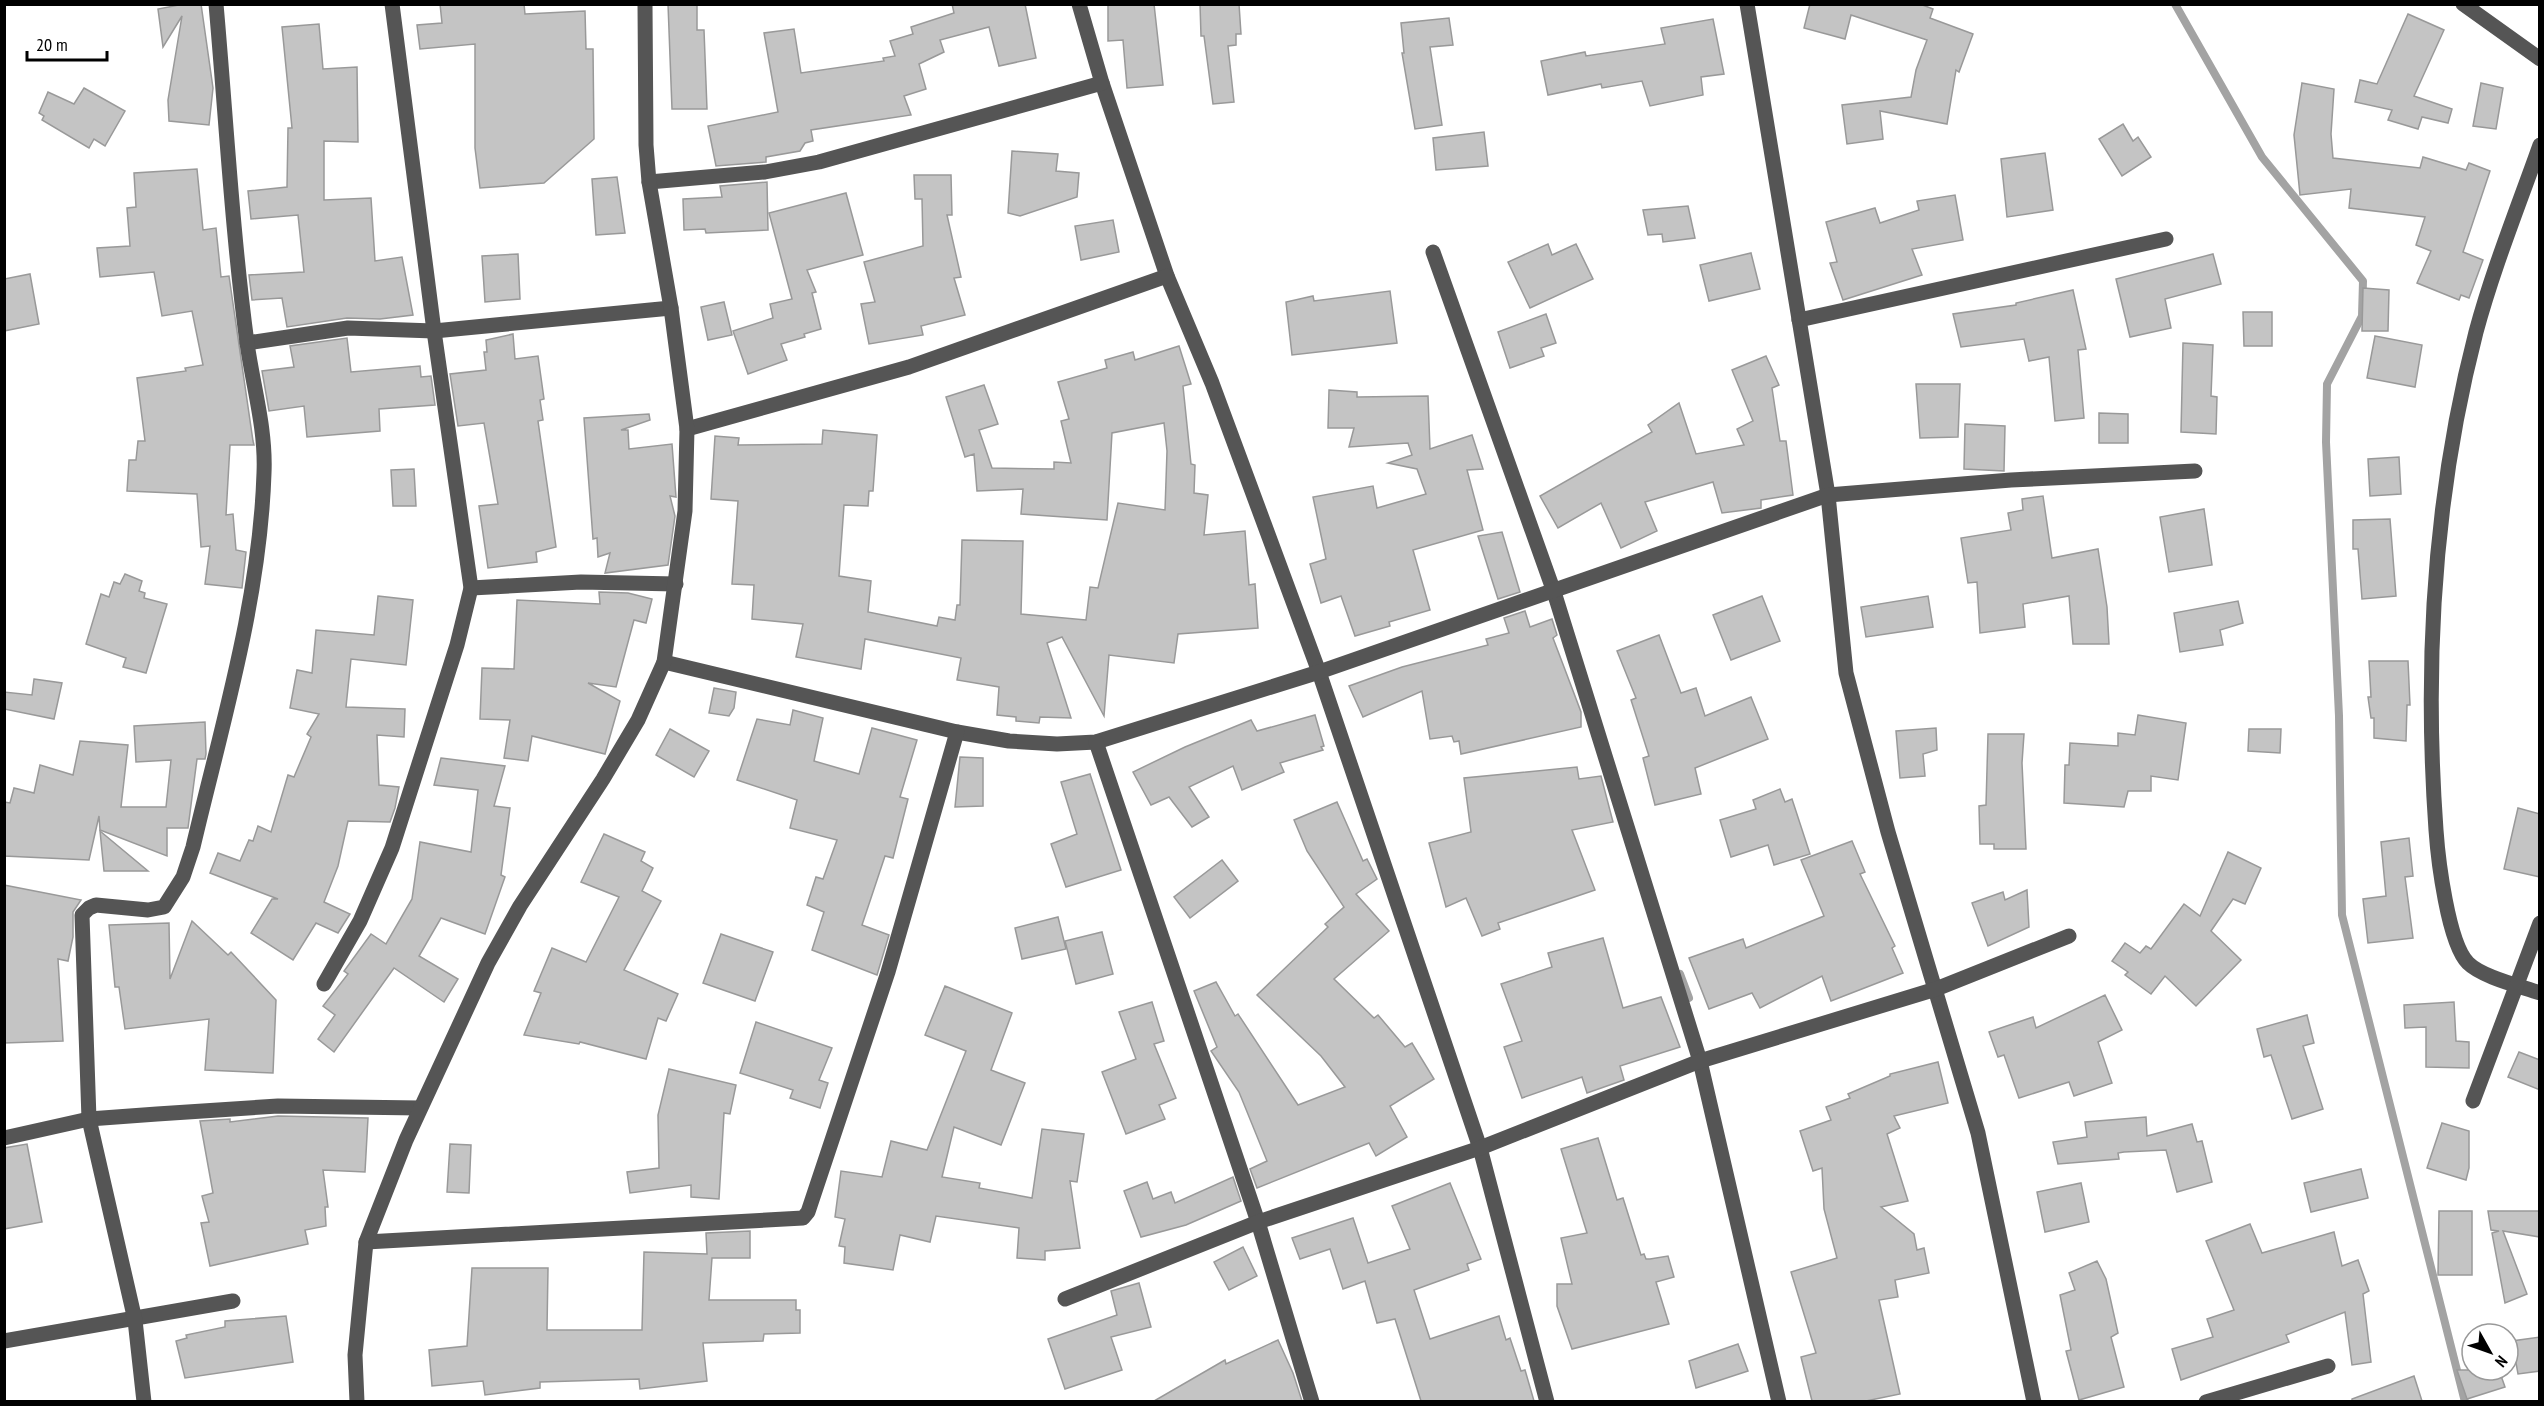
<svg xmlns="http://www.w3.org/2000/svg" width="2544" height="1406" viewBox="0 0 2544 1406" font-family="'PT Sans Narrow',sans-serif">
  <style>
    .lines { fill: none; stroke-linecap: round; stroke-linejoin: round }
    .stream { stroke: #a3a3a3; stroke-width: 8 }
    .building { fill: #c4c4c4; stroke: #999; stroke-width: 1.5 }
    .minor { stroke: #555; stroke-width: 15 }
  </style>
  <rect width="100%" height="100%" fill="#fff"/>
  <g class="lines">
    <g class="stream">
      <path d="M2175,4L2262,157L2363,281L2362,316L2327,384L2326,442L2339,716L2342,915L2465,1402"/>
      <path d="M1680,974L1689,998"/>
    </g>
  </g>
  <g class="building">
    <path d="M184,4H201L213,88L209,125L169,121L168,100L182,16L163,47L158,9Z"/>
    <path d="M440,4H524L525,14L585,11L586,49H593L594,139L544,183L480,188L475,148V44L420,49L417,25L442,23Z"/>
    <path d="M668,4H697V30H704L707,109H672Z"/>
    <path d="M952,4H1025L1036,58L999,66L989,27L940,40L944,52L919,64L926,89L904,96L911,115L811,130L813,141L805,143L800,151L766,157V162L716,166L708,126L778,112L764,33L794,29L801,73L884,61L883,58L895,56L890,41L913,34L911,27L954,13Z"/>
    <path d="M1108,4H1154L1163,85L1127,88L1123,40L1108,41Z"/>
    <path d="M1200,4H1239L1241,34H1236V45L1228,46L1234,102L1213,104L1204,36H1201Z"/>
    <path d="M1810,4H1920L1933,9L1930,18L1973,34L1959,72L1956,70L1947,124L1880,111L1883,139L1847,144L1842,105L1911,97L1916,70L1927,40L1851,15L1845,39L1804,28Z"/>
    <path d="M2408,14L2444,30L2414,96L2452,109L2448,123L2422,117L2418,129L2388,120L2392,110L2355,102L2360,80L2377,84Z"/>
    <path d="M1449,18L1453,45L1430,47L1442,125L1415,129L1402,53H1404L1401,23Z"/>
    <path d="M1713,19L1724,74L1701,77L1703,95L1650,106L1642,81L1602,88L1601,84L1548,95L1541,61L1585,52L1586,56L1665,44L1661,28Z"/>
    <path d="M319,24L323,69L357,67L358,142L324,141V200L371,198L375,261L402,257L413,315L380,319L347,318L287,327L282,298L252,300L249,275L304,272L298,215L251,219L248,191L287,187L288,128H292L282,27Z"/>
    <path d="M2302,83L2334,89L2331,134L2333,158L2420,168L2423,157L2466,170L2469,163L2490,171L2463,252L2483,260L2469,298L2461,295L2459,300L2417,283L2431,251L2416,245L2425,217L2349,208L2351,189L2300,195L2294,135Z"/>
    <path d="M2481,83L2503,88L2496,129L2473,126Z"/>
    <path d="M84,88L125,111L105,146L94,139L89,148L42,120L44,116L39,113L48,92L74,104Z"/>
    <path d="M2123,124L2133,141L2138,137L2151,157L2122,176L2099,139Z"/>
    <path d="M1484,132L1488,166L1436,170L1433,138Z"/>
    <path d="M1012,151L1058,154L1056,171L1079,173L1077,197L1020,216L1008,213Z"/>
    <path d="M2045,153L2053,210L2007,217L2001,159Z"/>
    <path d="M197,169L203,230L216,228L221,277L229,276L253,441L254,445H230L226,515L233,514L236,550L246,552L242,588L205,584L210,546L201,547L197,494L127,491L129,460H136L138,441H145L137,378L186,371L185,368L203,365L192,311L162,316L154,272L100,277L97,248L130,246L127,208L136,207L134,173Z"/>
    <path d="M914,175H951L952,215H947L961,277L954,278L965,315L921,326L923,335L869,344L861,304L875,302L864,262L923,246L922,199H915Z"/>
    <path d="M617,177L625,233L596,235L592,179Z"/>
    <path d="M767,182L768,230L706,233L705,229L684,230L683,199L722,197L720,186Z"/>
    <path d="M846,193L863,255L807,270L816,292L812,293L821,329L804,334L805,337L781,344L787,360L748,374L733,331L773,318L770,304L792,299L769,213Z"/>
    <path d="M1955,195L1963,240L1912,249L1922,275L1843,300L1830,263L1837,262L1826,222L1875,208L1880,223L1919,210L1917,201Z"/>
    <path d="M1688,206L1695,238L1663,242L1662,234L1648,235L1643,210Z"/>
    <path d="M1113,220L1119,252L1081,260L1075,226Z"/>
    <path d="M1548,244L1552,255L1576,244L1593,279L1530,308L1508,262Z"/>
    <path d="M1751,253L1760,289L1709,301L1700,265Z"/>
    <path d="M518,254L520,299L485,302L482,256Z"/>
    <path d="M2213,254L2221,284L2165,299L2171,328L2130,337L2116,279Z"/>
    <path d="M30,274L39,324L4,331V279Z"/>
    <path d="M2363,288L2389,290L2388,331H2362Z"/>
    <path d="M2073,290L2086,349L2078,350L2084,418L2055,421L2049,357L2029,361L2024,339L1961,347L1953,314L2016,305V303Z"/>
    <path d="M1390,291L1397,343L1292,355L1286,302L1313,296L1314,301Z"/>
    <path d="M724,302L732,335L708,340L701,307Z"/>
    <path d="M2243,312H2272V346H2244Z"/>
    <path d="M1546,314L1556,343L1541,348L1544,356L1510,368L1498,332Z"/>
    <path d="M513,334L515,359L538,356L544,399L540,400L543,420L538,421L556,547L536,552L537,562L488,568L479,506L498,504L484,423L458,426L450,374L486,370L484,352H487L486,340Z"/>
    <path d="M2375,336L2422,345L2415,387L2367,378Z"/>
    <path d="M347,338L351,372L420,366L421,377L431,376L435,405L379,409L380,431L307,437L304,406L269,411L262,371L294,367L290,346Z"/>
    <path d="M2183,343L2213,345L2211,396L2217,397L2216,434L2181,432Z"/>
    <path d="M1179,346L1191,384L1183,386L1191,464L1195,465L1194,493L1208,495L1204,535L1245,531L1249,585L1255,584L1258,628L1178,634L1174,663L1109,655L1104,716L1062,637L1047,643L1071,718L1040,717L1039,723L1016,721V717L997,715L999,687L957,680L961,658L865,639L861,669L796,657L803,624L752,619L754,585L732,584L738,501L711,499L715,436L739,438L738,445L822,444L823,430L877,435L873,491H869L868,506L844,505L839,576L871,581L868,612L937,626L939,617L955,620L957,605H960L962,540L1023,541L1021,614L1086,620L1090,587L1098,588L1118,503L1165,510L1167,451L1164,423L1112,433L1107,520L1021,514L1023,489L977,491L974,454L965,457L946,397L984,385L998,424L979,430L992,468L1054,469V462L1071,463L1061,421L1069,419L1058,382L1107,368L1105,360L1133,352L1135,360Z"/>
    <path d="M1766,356L1779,385L1772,388L1780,441H1786L1793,495L1761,500V508L1722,513L1713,482L1645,502L1657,531L1621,548L1601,503L1558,528L1540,496L1652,432L1648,425L1679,403L1696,454L1744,445L1737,429L1753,421L1732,370Z"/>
    <path d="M1916,384H1960L1958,437L1920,438Z"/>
    <path d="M1329,390L1357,392V397L1428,396L1430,449L1472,435L1483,469L1467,470L1483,530L1413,550L1430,610L1389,622L1390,626L1355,636L1341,596L1321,603L1310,564L1326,559L1313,497L1373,486L1377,508L1426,494L1417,469L1388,463L1412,455L1408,443L1349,447L1354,428H1328Z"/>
    <path d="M2099,413L2128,414V443H2099Z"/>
    <path d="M649,414L650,420L621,430H628L629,449L672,444L676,497L670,496L675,516L668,565L605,573L610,553L598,557L597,538L593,539L584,418Z"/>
    <path d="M1965,424L2005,426L2004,471L1964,469Z"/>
    <path d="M2399,457L2401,494L2370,496L2368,459Z"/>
    <path d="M414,469L416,506H393L391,470Z"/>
    <path d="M2043,496L2052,558L2098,549L2107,607L2109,644H2073L2069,596L2023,604L2025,627L1980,633L1977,582L1968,583L1961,538L2011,530L2008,513L2023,510L2022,499Z"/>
    <path d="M2204,509L2212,565L2169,572L2160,517Z"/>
    <path d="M2390,519L2396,596L2362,599L2358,549H2353V520Z"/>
    <path d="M1502,532L1520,592L1498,599L1478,536Z"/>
    <path d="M125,574L142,581L139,591L145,593L144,598L167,604L146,673L123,667L126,658L86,644L101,594L109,597L114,582L120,584Z"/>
    <path d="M599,592L628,593L652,599L646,623L634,620L616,687L588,683L620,701L605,754L532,736L528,761L504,758L510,720L480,719L482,668L514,669L517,600L600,604Z"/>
    <path d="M378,596L413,600L406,665L351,659L346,707L405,709L404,737L377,735L379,785L399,787L395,808L390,822L348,821L338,866L324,902L350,914L338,933L316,923L293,960L251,933L272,899H278L210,873L218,853L240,861L249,840L253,841L258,826L271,832L288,775L294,777L311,737L307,734L319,714L290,708L297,670L312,673L316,630L374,635Z"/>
    <path d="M1762,596L1780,641L1731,660L1713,615Z"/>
    <path d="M1928,596L1933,627L1866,637L1861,607Z"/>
    <path d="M2238,601L2243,623L2220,630L2223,645L2180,652L2174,613Z"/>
    <path d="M1525,611L1530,627L1552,619L1557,635L1553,638L1581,712V727L1461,754L1459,741L1454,742L1452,736L1430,739L1422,691L1363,717L1349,686L1402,667L1488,645L1486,639L1509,633L1504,618Z"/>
    <path d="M1659,635L1681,693L1696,688L1705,716L1751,697L1768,739L1695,768L1701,794L1655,805L1643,758L1649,756L1631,700L1636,698L1617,651Z"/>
    <path d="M2369,661H2408L2410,705H2407L2406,741L2374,738V718H2371L2368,697H2371Z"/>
    <path d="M34,679L62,683L54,719L4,709V692L32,695Z"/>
    <path d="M714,688L736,692L734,708L729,716L709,713Z"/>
    <path d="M793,710L823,718L814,761L859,774L872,728L917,740L900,797L908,799L893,858L885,856L862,925L889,935L877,975L812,950L824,912L807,905L816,877L823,879L837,840L790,828L797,800L737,780L757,719L790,725Z"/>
    <path d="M1315,715L1324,746L1321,747L1323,750L1280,763L1284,772L1242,790L1233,766L1189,787L1209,817L1192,827L1169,797L1151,805L1133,772L1185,747L1251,720L1257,731Z"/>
    <path d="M2138,715L2186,723L2178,780L2151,776V791H2128L2124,807L2064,803L2065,765H2069L2070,743L2118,746V733L2135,735Z"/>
    <path d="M205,722L206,754L205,759H197L188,828H167V856L100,830L99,816L89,860L4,856V802L10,803L14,788L34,793L40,765L73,775L80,741L128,745L121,807H166L171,760L136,762L134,726Z"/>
    <path d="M1936,728L1937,750L1923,754L1925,776L1900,778L1896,731Z"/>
    <path d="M670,729L709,751L694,777L656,755Z"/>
    <path d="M2249,729H2281L2280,753L2248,751Z"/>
    <path d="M1988,734H2024L2022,763L2026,849H1994V844H1980L1979,806L1986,805Z"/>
    <path d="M960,757L983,758V806L955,807Z"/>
    <path d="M441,758L505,766L494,806L510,808L501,875L505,877L485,934L441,918L419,956L458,979L444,1002L394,968L334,1052L318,1039L335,1015L323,1006L348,974L344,971L371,934L386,944L412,899L420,842L471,852L478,790L434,785Z"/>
    <path d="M1577,767L1579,779L1601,776L1613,822L1572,830L1595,890L1498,923L1500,929L1482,936L1466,898L1446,907L1429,843L1471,832L1464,778Z"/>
    <path d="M1090,774L1121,870L1066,887L1051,844L1077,834L1061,782Z"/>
    <path d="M1780,789L1785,802L1792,799L1810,854L1774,865L1768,845L1731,857L1720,820L1756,809L1753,800Z"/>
    <path d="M1337,802L1363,861L1367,859L1377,879L1356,894L1389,931L1334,979L1374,1018L1378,1015L1405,1047L1412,1043L1434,1079L1390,1106L1407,1137L1376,1156L1369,1143L1257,1188L1250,1169L1267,1161L1239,1092L1211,1051L1217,1047L1194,991L1216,982L1235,1016L1238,1014L1298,1105L1345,1087L1321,1056L1257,995L1328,927L1325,924L1344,907L1307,851L1294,820Z"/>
    <path d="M2518,808L2540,814V877L2504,869Z"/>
    <path d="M100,831L148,871H104Z"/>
    <path d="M604,834L645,852L641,861L653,868L642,891L661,901L624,970L678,994L666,1021L658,1018L646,1059L580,1042L579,1044L524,1035L541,993L534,991L552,948L586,962L619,897L581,882Z"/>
    <path d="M2409,838L2413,876L2405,877L2413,938L2368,943L2363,899L2386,896L2381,842Z"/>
    <path d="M1852,841L1865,872L1860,874L1895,946L1892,948L1903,973L1831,1001L1822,976L1760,1008L1752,993L1709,1009L1689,958L1743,939L1746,948L1824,916L1801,860Z"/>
    <path d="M2228,852L2261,868L2245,904L2233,899L2211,931L2241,960L2196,1006L2165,976L2151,994L2125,975L2128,972L2112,961L2125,943L2140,953L2146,946L2151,949L2184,904L2200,916Z"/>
    <path d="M1222,860L1238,881L1190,918L1174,897Z"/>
    <path d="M4,885L81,900L73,912V937L68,961L58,959L63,1041L4,1043Z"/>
    <path d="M2027,890L2029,927L1988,946L1972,903L2003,892L2005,900Z"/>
    <path d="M1058,917L1066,949L1022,959L1015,928Z"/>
    <path d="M192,921L228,955L231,952L276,1000L273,1073L205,1070L209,1019L125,1029L119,987H115L109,925L169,923L170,979Z"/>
    <path d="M1102,932L1113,974L1076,984L1065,941Z"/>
    <path d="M721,934L773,952L755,1001L703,983Z"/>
    <path d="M1603,938L1623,1008L1661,997L1680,1047L1620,1066L1624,1080L1587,1093L1582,1077L1522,1098L1504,1047L1522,1041L1501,984L1552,967L1548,953Z"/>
    <path d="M945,986L1012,1013L991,1070L1025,1083L1001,1145L954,1127L942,1177L980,1183L979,1188L1032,1198L1042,1129L1084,1134L1077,1182L1070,1181L1080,1248L1045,1251V1260L1017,1258L1019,1228L936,1216L930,1242L900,1235L893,1270L844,1263L845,1247L839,1246L845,1219L835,1217L841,1171L882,1177L891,1141L927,1150L966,1051L925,1035Z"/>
    <path d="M2105,995L2122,1030L2098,1042L2112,1083L2074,1096L2069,1082L2019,1098L2004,1055L1998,1057L1989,1032L2033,1017L2036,1028Z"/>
    <path d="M1152,1002L1164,1041L1154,1044L1176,1098L1159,1105L1165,1119L1126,1134L1102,1072L1136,1059L1119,1012Z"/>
    <path d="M2454,1002L2456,1041L2469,1042V1068L2426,1067V1027L2405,1028L2404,1005Z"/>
    <path d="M2307,1015L2314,1043L2303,1046L2323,1109L2292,1119L2271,1055L2264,1057L2257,1029Z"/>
    <path d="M756,1022L832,1048L819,1080L828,1083L820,1108L790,1098L793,1090L740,1073Z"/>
    <path d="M2519,1052L2540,1060V1090L2508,1077Z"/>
    <path d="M1938,1062L1948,1103L1894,1116L1900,1128L1887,1134L1908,1201L1881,1207L1914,1234L1917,1250L1924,1248L1929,1273L1895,1280L1898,1297L1879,1300L1900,1394L1866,1401H1812L1801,1357L1816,1353L1791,1272L1837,1258L1824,1209L1822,1168L1813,1171L1800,1131L1831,1120L1826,1107L1850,1098L1848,1094L1890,1076V1074Z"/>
    <path d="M669,1069L736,1085L730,1114L724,1113L719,1199L691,1197V1185L630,1193L627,1172L659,1168L658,1115Z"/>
    <path d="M278,1116L368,1118L365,1172L323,1170L328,1207H325L326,1226L305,1230L308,1244L210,1266L201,1223L209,1222L202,1196L213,1193L200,1121L230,1119V1122Z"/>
    <path d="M2146,1117L2147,1136L2192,1124L2197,1142L2202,1141L2212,1182L2177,1192L2166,1150L2124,1152L2118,1153L2119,1159L2058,1164L2053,1142L2087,1137L2085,1122Z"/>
    <path d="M2442,1123L2469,1131V1168L2466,1180L2427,1168Z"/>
    <path d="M1598,1138L1617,1200L1623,1198L1641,1255L1644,1254L1646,1259H1650L1668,1256L1674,1277L1656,1282L1669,1324L1572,1349L1557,1306V1284H1572L1561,1238L1587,1233L1561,1149Z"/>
    <path d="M27,1144L42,1222L4,1229V1148Z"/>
    <path d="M450,1144L471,1145L469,1193L447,1192Z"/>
    <path d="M2361,1169L2368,1198L2311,1212L2304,1183Z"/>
    <path d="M1233,1177L1241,1201L1186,1225L1141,1237L1124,1191L1147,1182L1153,1199L1171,1192L1175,1203Z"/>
    <path d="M1450,1183L1481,1259L1467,1264L1469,1270L1414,1290L1430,1339L1499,1316L1506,1340L1510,1338L1521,1371L1525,1370L1534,1401H1421L1395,1319L1377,1323L1365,1281L1343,1289L1330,1249L1300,1259L1292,1238L1353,1218L1368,1263L1410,1249L1392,1206Z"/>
    <path d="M2081,1183L2089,1222L2045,1232L2037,1192Z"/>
    <path d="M2439,1211H2472V1275H2438Z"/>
    <path d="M2488,1211H2540V1237L2503,1231L2527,1294L2505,1303L2492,1233L2499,1231L2491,1230Z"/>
    <path d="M2250,1224L2262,1253L2334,1232L2342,1266L2358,1260L2369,1291L2363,1294L2371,1362L2352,1365L2345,1312L2286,1335L2289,1342L2181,1380L2172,1349L2213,1337L2207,1319L2234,1310L2206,1241Z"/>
    <path d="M750,1231V1258H712L709,1300H796V1310H800V1333L764,1334L763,1341L703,1343L707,1381L640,1389L639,1379L540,1382V1388L485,1395L483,1381L432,1386L429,1350L467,1346L472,1268H548L547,1330H642L644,1252L707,1254L706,1233Z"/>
    <path d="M1243,1247L1257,1276L1229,1290L1214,1262Z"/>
    <path d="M2097,1261L2106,1279L2118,1333L2111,1337L2124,1387L2079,1400L2066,1351L2071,1350L2060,1295L2075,1290L2069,1273Z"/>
    <path d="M1139,1283L1151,1327L1111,1337L1122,1370L1065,1389L1048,1339L1117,1315L1111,1291Z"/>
    <path d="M286,1316L293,1362L185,1378L176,1341L187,1338L186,1335L225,1327V1321Z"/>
    <path d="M2540,1337V1371L2518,1374L2512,1341Z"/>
    <path d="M1278,1340L1293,1373L1302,1401H1154L1225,1360L1226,1364Z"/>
    <path d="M1738,1344L1748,1371L1696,1388L1689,1361Z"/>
    <path d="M2457,1370H2499L2505,1387L2467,1399Z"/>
    <path d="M2414,1376L2422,1401H2352V1399Z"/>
  </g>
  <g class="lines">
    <g class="minor">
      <path d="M1079,4L1102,83L1167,276L1212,383L1319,672L1480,1148L1547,1402"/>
      <path d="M1747,4L1828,495L1846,673L1888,832L1978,1133L2034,1402"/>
      <path d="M2463,4L2540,59"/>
      <path d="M2540,145C2518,207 2493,269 2476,332C2434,494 2424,663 2436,830C2438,859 2448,943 2468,963C2482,977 2520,986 2540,993"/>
      <path d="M649,182L765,172L819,162L1102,83"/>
      <path d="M1433,252L1554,592L1700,1061L1779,1402"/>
      <path d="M1799,320L2166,239"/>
      <path d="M247,343L348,328L434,331L671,308"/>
      <path d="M687,429L909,367L1167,276"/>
      <path d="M471,588L581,582L676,584"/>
      <path d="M664,662L957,732L1009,741L1057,744L1096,742L1319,672L1828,495L2011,480L2195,471"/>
      <path d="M1096,742L1258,1222L1312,1402"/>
      <path d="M324,984L360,921L392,848L457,645L471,588L434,331L392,4"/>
      <path d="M2473,1101L2540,923"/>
      <path d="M4,1138L89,1119L157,1114L278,1106L420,1108"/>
      <path d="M366,1242L803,1218L808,1212L888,972L957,732"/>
      <path d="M1065,1299L1258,1222L1480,1148L1700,1061L1936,989L2069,936"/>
      <path d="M4,1341L233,1301"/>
      <path d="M144,1402L135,1320L89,1119L82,915L89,908L96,905L148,910L164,907L183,877L193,847C222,724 260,600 264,473C266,429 253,386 247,343C232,231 226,117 216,4"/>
      <path d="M357,1402L355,1355L366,1242L406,1140L488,963L520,906L603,779L638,720L664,662L685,511L687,429L671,308L649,182L646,145L645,4"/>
      <path d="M2206,1402L2328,1366"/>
    </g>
  </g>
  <rect width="2544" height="1406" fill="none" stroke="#000000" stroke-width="12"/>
  <g transform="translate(2490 1352) rotate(130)"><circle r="28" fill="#ffffff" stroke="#999999" stroke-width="1.5"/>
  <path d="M0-4.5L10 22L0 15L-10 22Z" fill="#000000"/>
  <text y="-9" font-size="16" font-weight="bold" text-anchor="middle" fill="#000000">N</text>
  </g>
  <path d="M27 51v9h80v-9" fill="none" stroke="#000000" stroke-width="3"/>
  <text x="36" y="51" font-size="18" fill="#000000" stroke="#ffffff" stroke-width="4.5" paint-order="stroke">20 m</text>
</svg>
